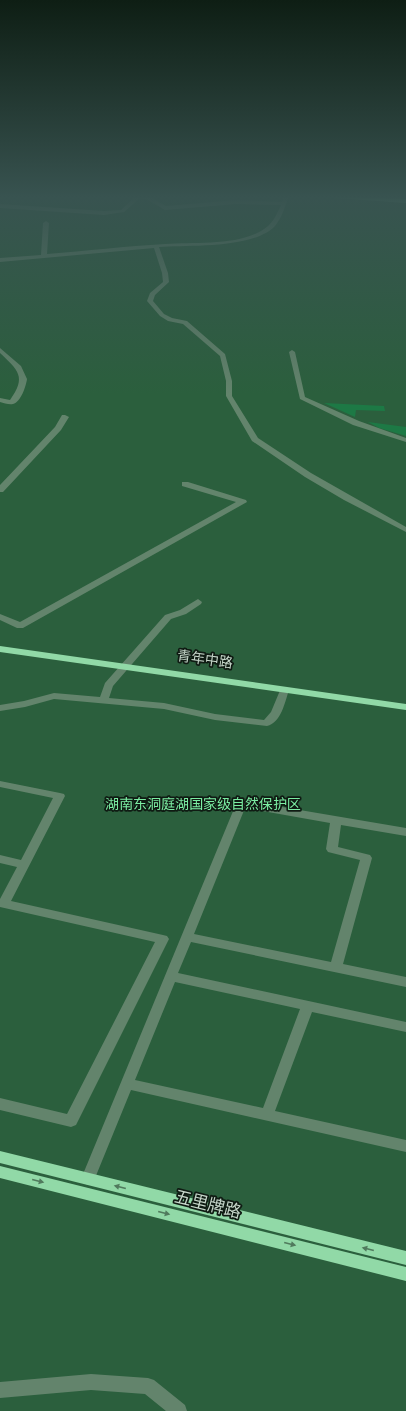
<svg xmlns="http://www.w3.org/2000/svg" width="406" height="1411" viewBox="0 0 406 1411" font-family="'Nunito Sans','Noto Sans SC',sans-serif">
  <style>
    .green { fill: #2b5f3d }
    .forest { fill: #1d7945 }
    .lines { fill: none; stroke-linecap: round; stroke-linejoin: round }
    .minor { fill: #63846c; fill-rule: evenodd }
    .major { fill: #91d9a7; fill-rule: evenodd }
    .oneway { fill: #507a5d }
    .labels { text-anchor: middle; stroke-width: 3.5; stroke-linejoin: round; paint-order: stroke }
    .street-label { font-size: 14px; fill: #c6d6ca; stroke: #0f1b13 }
    .park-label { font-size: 14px; fill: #7ceea3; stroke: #0f1b13 }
    .near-street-label { font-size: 17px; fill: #c6d6ca; stroke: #0f1b13 }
  </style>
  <rect width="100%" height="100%" fill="#1a3724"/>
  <rect class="green" x="0" y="196" width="406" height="1215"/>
  <g class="forest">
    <path d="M324,403L384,406L385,411L356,410L355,417Z"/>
    <path d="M368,422L406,427V436L379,428Z"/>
  </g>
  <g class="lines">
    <g class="minor">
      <path d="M136,196L152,198L166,206L236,200L282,202L284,196H289C285,206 282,218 275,226C253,249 189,245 159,247L168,273L169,282L155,295L153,301L164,314L172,318L187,321L225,354L232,381V396L258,438L311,473L406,527V532L344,500L305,477L252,441L226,396V381L220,356L183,324L168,321L160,316L147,301L150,293L163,282L162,273L154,248L0,262V258L41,255L43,223L46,221L49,223L47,254C86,251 126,246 165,244C194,242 235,246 261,231C272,225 276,216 281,205L236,204L165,210L148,200L140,198L124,212L104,215L0,208V204L104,211L121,210Z"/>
      <path d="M0,348L21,366L27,379C26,386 21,402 13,404C9,405 4,403 0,402V398L10,400C27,377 18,370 0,353Z"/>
      <path d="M292,350L295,352L305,397L359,421L406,438V442L353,425L300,399L289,352Z"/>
      <path d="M62,415H65L69,417L61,430L3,492H0V485L55,427Z"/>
      <path d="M182,482H188L246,500L247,502L23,628H17L0,620V614L20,622L236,502L182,486Z"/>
      <path d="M198,599L202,602L201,604L186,614L171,619L113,686L109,698L164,703L215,714L264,720L271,712L281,688H287L289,690C285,702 281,723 267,726L215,720L164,709L54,699L25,707L0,711V705L24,701L54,693L100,697L105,683L165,615L180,610Z"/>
      <path d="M0,781L60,793L64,794L65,796L11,901L163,935L167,936L169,939L76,1125L71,1127L0,1110V1098L67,1114L155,942L0,907V899L17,867L0,863V855L21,860L53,798L0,787Z"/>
      <path d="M241,800L406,828V836L341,825L338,847L370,855L372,858L343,964L406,977V987L191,942L178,973L406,1022V1032L312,1012L275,1111L406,1140V1152L131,1090L93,1183L88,1185L83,1183L81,1179L236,804L237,802ZM245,808L330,823L326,849L328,852L360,860L331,962L194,934ZM175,982L300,1009L263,1108L135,1080Z"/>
      <path d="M91,1374L148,1378L154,1380L185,1405L187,1411H166L145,1394L91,1390L0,1398V1382Z"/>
    </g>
    <g class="major">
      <path d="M334,196L406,199V203L336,198Z"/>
      <path d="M0,646L406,704V710L0,652Z"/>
      <path d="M0,1151L406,1251V1265L0,1163Z"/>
      <path d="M0,1166L406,1267V1281L0,1178Z"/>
    </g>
  </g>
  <defs><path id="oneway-solid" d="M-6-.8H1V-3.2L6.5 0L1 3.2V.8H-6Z"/></defs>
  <g class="oneway">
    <use href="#oneway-solid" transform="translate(38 1181) rotate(14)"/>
    <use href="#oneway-solid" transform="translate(120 1187) rotate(-166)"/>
    <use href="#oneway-solid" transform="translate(164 1213) rotate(14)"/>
    <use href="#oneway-solid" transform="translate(290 1244) rotate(14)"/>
    <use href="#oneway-solid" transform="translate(368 1249) rotate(-166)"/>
  </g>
  <linearGradient id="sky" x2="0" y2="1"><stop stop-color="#0e1e14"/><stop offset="0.5" stop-color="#385350"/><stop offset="1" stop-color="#385350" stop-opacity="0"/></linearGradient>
  <rect width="406" height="394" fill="url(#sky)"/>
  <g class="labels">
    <g class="street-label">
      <text transform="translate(205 659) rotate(8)" y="5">青年中路</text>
    </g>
    <g class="park-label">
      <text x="203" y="809">湖南东洞庭湖国家级自然保护区</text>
    </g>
    <g class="near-street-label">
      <text transform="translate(208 1204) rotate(14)" y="6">五里牌路</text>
    </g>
  </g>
</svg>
